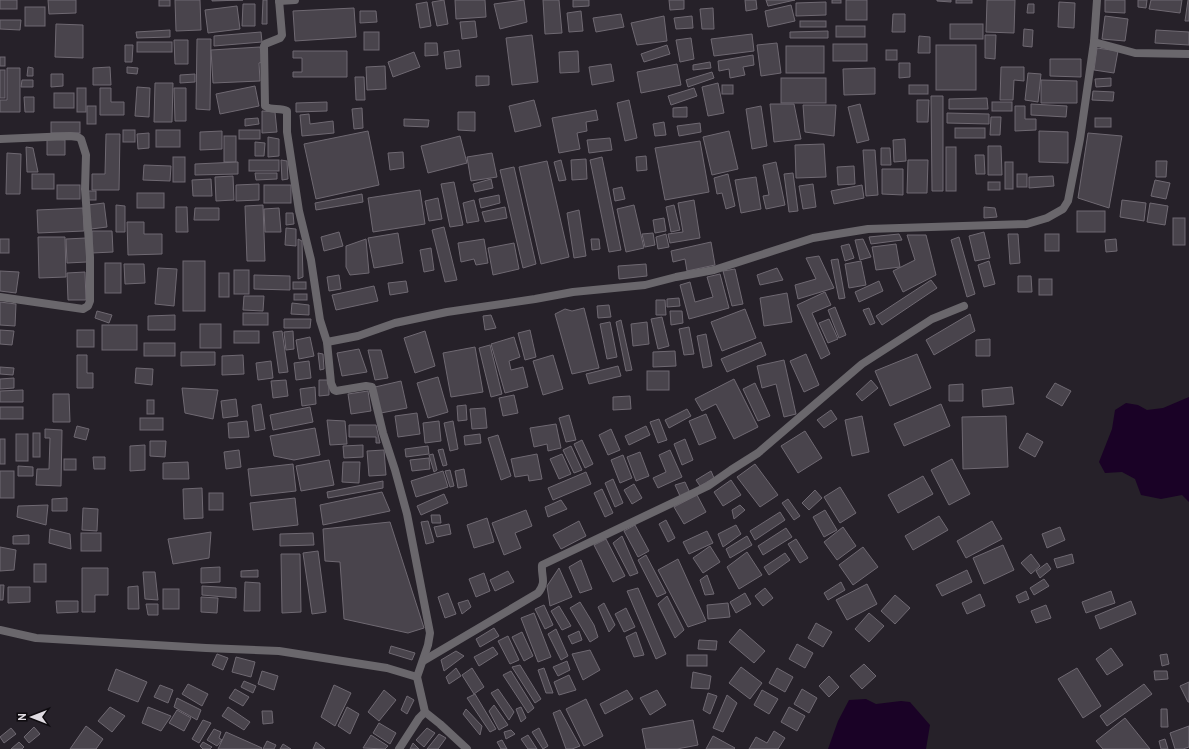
<svg xmlns="http://www.w3.org/2000/svg" width="1189" height="749" viewBox="0 0 1189 749" font-family="Overpass,sans-serif">
  <style>
    .water { fill: #1a0226 }
    .building { fill: #49444c; stroke: #6f6972 }
    .lines { fill: none; stroke-linecap: round; stroke-linejoin: round }
    .minor { stroke: #6a676c; stroke-width: 8 }
  </style>
  <rect width="100%" height="100%" fill="#262129"/>
  <g class="water">
    <path d="M1189,397V502L1182,495L1161,499L1141,495L1135,479L1122,472L1105,473L1099,462L1112,429L1115,410L1126,403L1138,405L1147,410L1163,408Z"/>
    <path d="M866,699L876,704L901,701L910,702L930,725L926,749H828L838,721L849,700Z"/>
  </g>
  <g class="building">
    <rect x="0" y="0" width="17" height="9"/>
    <path d="M48,0H76V13L49,14Z"/>
    <rect x="159" y="0" width="11" height="6"/>
    <path d="M175,0H200L201,30L176,31Z"/>
    <path d="M212,0H243L212,1Z"/>
    <path d="M263,0H267V24H262Z"/>
    <path d="M444,0L448,24L437,26L432,2Z"/>
    <path d="M455,0H485L486,17L456,19Z"/>
    <path d="M524,0L527,22L500,29L494,4Z"/>
    <path d="M543,0H559L562,33L545,34Z"/>
    <path d="M573,0H589V6L573,7Z"/>
    <path d="M669,0H684V9L670,10Z"/>
    <path d="M745,0H756L757,9L746,11Z"/>
    <path d="M766,0H795L768,6Z"/>
    <rect x="832" y="0" width="9" height="3"/>
    <rect x="846" y="0" width="21" height="20"/>
    <path d="M937,0H951V2L937,1Z"/>
    <rect x="956" y="0" width="16" height="3"/>
    <path d="M987,0H1015L1014,33L986,32Z"/>
    <path d="M1105,0H1125V13L1105,12Z"/>
    <path d="M1138,0H1147L1146,8L1138,7Z"/>
    <path d="M1151,0H1182L1180,13L1149,9Z"/>
    <path d="M1188,0H1189V21H1185Z"/>
    <path d="M427,2L431,26L420,28L416,4Z"/>
    <path d="M826,2V15L796,16V3Z"/>
    <path d="M1059,2L1075,3L1074,28L1058,27Z"/>
    <path d="M243,4H255V26H242Z"/>
    <path d="M1028,4H1034V13H1027Z"/>
    <path d="M791,5L795,21L768,27L765,11Z"/>
    <path d="M237,6L240,29L208,33L205,10Z"/>
    <rect x="25" y="7" width="20" height="19"/>
    <path d="M354,8L356,37L295,41L293,11Z"/>
    <path d="M713,8L714,29H702L700,9Z"/>
    <path d="M360,11H376L377,22L360,23Z"/>
    <path d="M581,11L583,31L569,32L567,13Z"/>
    <path d="M621,14L624,27L596,32L593,18Z"/>
    <path d="M893,14H905V32H892Z"/>
    <path d="M664,16L667,41L637,45L631,23Z"/>
    <path d="M692,16L693,28L676,29L674,18Z"/>
    <path d="M1105,16L1128,19L1125,41L1102,39Z"/>
    <path d="M0,20H21L20,30L0,29Z"/>
    <path d="M475,21L477,37L462,39L460,22Z"/>
    <rect x="800" y="21" width="26" height="6"/>
    <path d="M56,24L83,25V58L55,57Z"/>
    <rect x="950" y="24" width="33" height="15"/>
    <rect x="836" y="26" width="29" height="11"/>
    <path d="M1024,29L1033,30L1032,47L1023,46Z"/>
    <path d="M170,30V37L137,38L136,32Z"/>
    <path d="M1156,30L1189,32V45L1155,43Z"/>
    <path d="M828,31V38H790V32Z"/>
    <path d="M261,32L262,42L214,46V36Z"/>
    <rect x="364" y="32" width="15" height="18"/>
    <path d="M752,34L754,51L714,56L711,39Z"/>
    <path d="M532,35L538,82L512,85L506,38Z"/>
    <path d="M985,35H996L995,59L985,58Z"/>
    <path d="M919,36L930,37V53H918Z"/>
    <path d="M691,38L694,59L680,62L676,40Z"/>
    <path d="M197,39H211L210,110L196,109Z"/>
    <path d="M174,40H188V64H175Z"/>
    <rect x="137" y="42" width="35" height="10"/>
    <path d="M425,43H437L438,55L425,56Z"/>
    <path d="M777,43L781,73L761,76L757,45Z"/>
    <rect x="833" y="44" width="34" height="17"/>
    <path d="M125,45H133L132,62H125Z"/>
    <path d="M667,45L670,54L644,62L641,54Z"/>
    <rect x="936" y="45" width="40" height="45"/>
    <rect x="786" y="46" width="38" height="27"/>
    <path d="M260,47L263,62L259,63L260,81L213,83L211,50Z"/>
    <path d="M1097,48L1118,51L1114,73L1094,70Z"/>
    <path d="M459,50L461,67L446,69L444,52Z"/>
    <rect x="886" y="50" width="11" height="10"/>
    <path d="M293,51H347V77H293V72H302V58H293Z"/>
    <path d="M578,51L579,72L560,73L559,52Z"/>
    <path d="M414,52L420,67L393,77L388,62Z"/>
    <path d="M753,55L754,65L743,67L745,75L730,78L729,69L719,71L718,61Z"/>
    <rect x="0" y="57" width="5" height="9"/>
    <path d="M1050,59H1081V77L1050,76Z"/>
    <path d="M710,62L711,68L693,70V65Z"/>
    <path d="M899,63H910V77L899,78Z"/>
    <path d="M611,64L614,81L592,85L589,67Z"/>
    <path d="M677,64L681,85L641,93L637,72Z"/>
    <path d="M385,66L386,89L367,90L366,67Z"/>
    <path d="M28,67L33,68V76H27Z"/>
    <path d="M110,67L111,85H93V68Z"/>
    <path d="M127,67L138,68L137,74L127,73Z"/>
    <path d="M1001,67H1024V81L1014,80L1013,100H1000Z"/>
    <path d="M7,68H20V112H0V100H7Z"/>
    <path d="M875,68V94L844,95L843,69Z"/>
    <rect x="0" y="70" width="5" height="28"/>
    <path d="M712,72L714,78L688,87L686,80Z"/>
    <path d="M1028,73L1041,74L1038,102L1025,100Z"/>
    <path d="M51,74H63V86L51,87Z"/>
    <path d="M195,74V82L180,83V75Z"/>
    <path d="M476,76H489V85L476,86Z"/>
    <path d="M355,77H364L365,100H356Z"/>
    <rect x="781" y="78" width="45" height="25"/>
    <path d="M1111,78V86L1096,87L1095,79Z"/>
    <path d="M22,80H33V87H21Z"/>
    <path d="M1041,80L1077,81V103H1041Z"/>
    <path d="M155,83H173L172,122H154Z"/>
    <path d="M718,83L724,113L708,116L702,87Z"/>
    <rect x="722" y="85" width="11" height="9"/>
    <rect x="909" y="85" width="19" height="9"/>
    <path d="M255,86L259,106L220,114L216,94Z"/>
    <path d="M137,87L150,88L149,117L135,116Z"/>
    <rect x="77" y="88" width="9" height="24"/>
    <path d="M100,88H111V102H124V115H100Z"/>
    <path d="M174,88H186V121H175Z"/>
    <path d="M694,88L697,96L671,105L668,96Z"/>
    <path d="M1093,91L1114,92L1113,101L1092,100Z"/>
    <rect x="54" y="93" width="20" height="15"/>
    <path d="M931,96H943V191H932Z"/>
    <path d="M24,97H34V112H25Z"/>
    <path d="M987,98L988,109H949V99Z"/>
    <path d="M534,100L541,126L515,132L509,106Z"/>
    <path d="M629,100L637,138L625,141L617,103Z"/>
    <path d="M917,100H929L928,122H917Z"/>
    <path d="M327,102V111L296,112V103Z"/>
    <rect x="992" y="102" width="20" height="9"/>
    <path d="M770,104H794L801,139L774,142Z"/>
    <path d="M860,104L869,140L857,143L848,107Z"/>
    <path d="M1031,104L1067,106L1066,117L1031,115Z"/>
    <path d="M803,105H836L834,136L805,132Z"/>
    <rect x="87" y="106" width="9" height="18"/>
    <path d="M761,106L767,146L752,149L746,109Z"/>
    <path d="M1015,106H1025V119H1036V130L1015,131Z"/>
    <path d="M687,107V117H673V108Z"/>
    <path d="M362,108L363,128L354,129L352,109Z"/>
    <path d="M596,110L598,120L586,122L587,131L577,133L580,149L559,153L552,118Z"/>
    <path d="M262,111L275,112L277,132L262,133Z"/>
    <path d="M458,112H475V131L458,130Z"/>
    <path d="M947,113L989,114V124L947,123Z"/>
    <path d="M309,114L310,124L333,121L334,133L302,136L300,115Z"/>
    <path d="M991,117H1001L1000,135H990Z"/>
    <path d="M258,118L259,124L245,126V119Z"/>
    <rect x="1095" y="118" width="16" height="9"/>
    <path d="M404,119L429,120L428,127L404,126Z"/>
    <rect x="51" y="122" width="29" height="11"/>
    <path d="M664,122L666,135L655,136L653,124Z"/>
    <path d="M700,123L701,132L679,136L677,126Z"/>
    <rect x="955" y="128" width="30" height="10"/>
    <rect x="123" y="130" width="12" height="12"/>
    <rect x="156" y="130" width="24" height="17"/>
    <rect x="239" y="130" width="21" height="9"/>
    <path d="M222,131V149L200,150V132Z"/>
    <path d="M368,131L379,185L316,199L304,144Z"/>
    <path d="M729,131L738,169L712,175L703,137Z"/>
    <path d="M1039,131L1068,132V163L1039,162Z"/>
    <path d="M149,133V148L138,149L137,134Z"/>
    <path d="M1088,133L1122,136L1109,208L1078,198Z"/>
    <path d="M106,134H120L119,190H92V174H105Z"/>
    <rect x="224" y="136" width="12" height="26"/>
    <path d="M460,136L467,163L428,173L421,146Z"/>
    <path d="M268,137L279,139V156L268,157Z"/>
    <path d="M610,138L612,150L589,153L587,140Z"/>
    <path d="M47,139L65,140V155H47Z"/>
    <path d="M905,139L906,161L894,162L893,140Z"/>
    <path d="M700,141L709,192L665,200L655,148Z"/>
    <path d="M255,142L265,143L264,156H255Z"/>
    <path d="M824,144L826,177L796,178L795,145Z"/>
    <path d="M988,146H1001L1002,175H988Z"/>
    <path d="M26,147L33,148L38,172H27Z"/>
    <rect x="946" y="147" width="10" height="44"/>
    <path d="M881,148H890L891,165H881Z"/>
    <path d="M863,150H875L878,195L866,196Z"/>
    <path d="M403,152L404,168L390,170L388,153Z"/>
    <path d="M7,153L21,154L20,194H6Z"/>
    <path d="M492,153L497,177L471,181L467,157Z"/>
    <path d="M975,155H984L985,174H976Z"/>
    <path d="M646,156L647,170L637,171L636,157Z"/>
    <rect x="173" y="157" width="12" height="25"/>
    <path d="M602,157L621,250L609,252L590,160Z"/>
    <path d="M586,159L587,179L572,180L571,160Z"/>
    <rect x="249" y="160" width="30" height="11"/>
    <path d="M281,160L287,161L288,179L282,180Z"/>
    <path d="M561,160L566,180L559,181L554,162Z"/>
    <path d="M908,160H928L927,193H907Z"/>
    <path d="M547,161L569,257L541,264L519,167Z"/>
    <path d="M1156,161H1167L1166,177H1156Z"/>
    <path d="M238,162V174L195,175V164Z"/>
    <path d="M776,162L785,205L766,209L763,196L769,195L763,165Z"/>
    <rect x="1005" y="162" width="8" height="27"/>
    <path d="M144,165L171,166L170,181L143,180Z"/>
    <path d="M854,166L855,184L838,185L837,167Z"/>
    <path d="M514,167L536,264L523,268L500,170Z"/>
    <path d="M882,169H903V195L882,194Z"/>
    <path d="M255,173H277V179L256,180Z"/>
    <path d="M793,173L798,211L789,212L784,174Z"/>
    <rect x="32" y="174" width="22" height="15"/>
    <path d="M728,174L735,206L726,209L722,193L717,194L714,178Z"/>
    <rect x="1017" y="174" width="10" height="13"/>
    <path d="M233,176L234,200L216,201L215,177Z"/>
    <path d="M1053,176L1054,186L1029,188V177Z"/>
    <path d="M756,177L761,209L741,213L735,180Z"/>
    <path d="M211,179L212,196H193L192,180Z"/>
    <path d="M491,179L493,188L475,192L473,184Z"/>
    <path d="M1155,180L1170,183L1166,199L1151,196Z"/>
    <path d="M454,182L463,225L450,227L441,184Z"/>
    <rect x="988" y="182" width="12" height="8"/>
    <path d="M259,184V200L236,201V185Z"/>
    <path d="M813,184L816,207L803,209L799,186Z"/>
    <rect x="57" y="185" width="23" height="14"/>
    <rect x="264" y="185" width="27" height="18"/>
    <path d="M862,185L864,198L834,204L831,191Z"/>
    <path d="M622,187L625,199L615,201L613,189Z"/>
    <path d="M420,190L425,224L373,232L368,198Z"/>
    <rect x="87" y="191" width="9" height="9"/>
    <rect x="137" y="193" width="27" height="15"/>
    <path d="M362,194L363,202L316,210L315,203Z"/>
    <path d="M499,195L500,203L481,208L479,199Z"/>
    <path d="M438,198L442,219L429,221L425,201Z"/>
    <path d="M474,200L479,221L467,223L463,203Z"/>
    <path d="M694,200L700,238L670,243L668,234L683,232L678,203Z"/>
    <path d="M1122,200L1146,203L1144,221L1120,217Z"/>
    <path d="M104,203L107,227L91,229L88,205Z"/>
    <path d="M1150,203L1168,206L1165,225L1147,222Z"/>
    <path d="M116,205L125,206V232H116Z"/>
    <path d="M263,205L265,261H247L245,206Z"/>
    <path d="M634,205L644,248L626,252L617,209Z"/>
    <path d="M674,205L680,230L671,232L666,207Z"/>
    <path d="M176,207H187L188,232H176Z"/>
    <path d="M505,207L507,218L485,222L482,212Z"/>
    <path d="M984,207L995,208L997,217L984,218Z"/>
    <path d="M83,208L84,231L38,233L37,210Z"/>
    <path d="M195,208H219V220H194Z"/>
    <path d="M279,208L281,232H265L264,209Z"/>
    <path d="M579,210L586,256L574,258L567,213Z"/>
    <rect x="1077" y="211" width="28" height="21"/>
    <path d="M286,213H293L294,224L286,225Z"/>
    <path d="M664,218L666,231L655,233L653,220Z"/>
    <rect x="1173" y="218" width="12" height="27"/>
    <path d="M127,222H144V234H162V254L128,255Z"/>
    <path d="M444,227L457,280L445,282L432,230Z"/>
    <path d="M286,228L296,229V246L285,245Z"/>
    <path d="M92,231H112L113,252L92,253Z"/>
    <path d="M339,232L343,246L324,251L321,237Z"/>
    <path d="M984,232L990,258L975,261L969,236Z"/>
    <path d="M398,233L403,263L374,268L368,238Z"/>
    <path d="M653,233L655,245L645,247L642,234Z"/>
    <path d="M666,234L669,247L658,249L656,237Z"/>
    <path d="M899,234L902,240L871,244L869,237Z"/>
    <path d="M1008,234H1018L1020,263L1010,264Z"/>
    <rect x="1045" y="234" width="14" height="17"/>
    <path d="M907,235H926L936,275L903,292L893,271L915,260Z"/>
    <path d="M38,237H65L66,277L39,278Z"/>
    <path d="M959,237L975,294L967,297L951,240Z"/>
    <path d="M86,238L87,262L67,263L66,239Z"/>
    <rect x="0" y="239" width="9" height="14"/>
    <path d="M298,239L302,241L303,277L298,279Z"/>
    <path d="M366,239L369,273L350,275L346,267V246Z"/>
    <path d="M484,239L488,263L476,265L474,259L461,262L458,243Z"/>
    <path d="M591,239H599L600,249L592,250Z"/>
    <path d="M863,239L871,257L860,260L855,240Z"/>
    <path d="M1116,239L1117,251L1106,252L1105,240Z"/>
    <path d="M711,242L715,265L687,271L685,259L673,262L671,251Z"/>
    <path d="M514,243L519,269L493,275L488,248Z"/>
    <path d="M849,244L854,258L845,261L841,246Z"/>
    <path d="M896,244L900,267L876,270L872,247Z"/>
    <path d="M431,248L434,270L424,272L420,250Z"/>
    <path d="M819,256L834,288L798,299L795,285L816,279L806,258Z"/>
    <path d="M838,259L845,298L839,299L831,260Z"/>
    <rect x="183" y="261" width="22" height="50"/>
    <path d="M861,261L866,285L849,288L845,264Z"/>
    <path d="M989,261L995,284L984,287L978,265Z"/>
    <rect x="105" y="263" width="16" height="30"/>
    <path d="M124,264H144L145,283L125,284Z"/>
    <path d="M646,264L647,276L619,279L618,266Z"/>
    <path d="M158,268L177,269L174,306L155,304Z"/>
    <path d="M777,268L783,280L760,285L757,275Z"/>
    <path d="M735,269L743,304L732,306L723,271Z"/>
    <rect x="234" y="270" width="15" height="24"/>
    <path d="M0,271L19,272L16,293L0,291Z"/>
    <path d="M85,272L86,300H68L67,273Z"/>
    <rect x="219" y="273" width="10" height="24"/>
    <path d="M720,274L729,308L689,319L680,285L690,282L695,302L713,297L707,277Z"/>
    <path d="M254,275L290,276V290L254,289Z"/>
    <path d="M339,275L341,289L329,291L327,277Z"/>
    <path d="M1018,276H1031L1032,292H1018Z"/>
    <rect x="1039" y="279" width="13" height="16"/>
    <path d="M931,280L937,288L882,325L876,316Z"/>
    <path d="M406,281L408,292L390,295L388,283Z"/>
    <path d="M879,281L883,291L859,302L855,292Z"/>
    <rect x="293" y="282" width="13" height="7"/>
    <path d="M374,286L378,301L336,310L332,295Z"/>
    <path d="M825,292L831,305L812,313L830,354L821,359L797,305Z"/>
    <path d="M787,293L792,322L764,326L760,298Z"/>
    <rect x="294" y="294" width="13" height="6"/>
    <path d="M244,296H264L263,311L243,310Z"/>
    <path d="M679,298L680,306L667,307V299Z"/>
    <path d="M656,300H665L666,315H656Z"/>
    <path d="M0,302L16,304L15,326L0,325Z"/>
    <path d="M292,303L309,305V315L291,314Z"/>
    <path d="M609,305L611,317L598,318L597,306Z"/>
    <path d="M835,307L846,335L839,338L828,310Z"/>
    <path d="M584,308L599,368L572,374L555,314L565,309L572,311Z"/>
    <path d="M869,308L875,323L870,325L863,310Z"/>
    <path d="M745,309L756,338L722,351L711,322Z"/>
    <path d="M97,311L112,315L109,323L95,318Z"/>
    <path d="M670,311H682L683,323L671,325Z"/>
    <rect x="243" y="313" width="25" height="12"/>
    <path d="M970,314L975,331L934,355L926,340Z"/>
    <path d="M175,315V330H148V316Z"/>
    <path d="M491,315L496,328L485,330L483,316Z"/>
    <path d="M662,317L669,346L658,349L651,319Z"/>
    <path d="M284,319H311L310,328H284Z"/>
    <path d="M829,319L838,339L828,343L819,323Z"/>
    <path d="M621,320L632,370L626,371L616,322Z"/>
    <path d="M610,322L617,357L607,359L600,324Z"/>
    <path d="M647,322L649,344L633,346L631,324Z"/>
    <rect x="200" y="324" width="21" height="24"/>
    <rect x="102" y="325" width="35" height="25"/>
    <path d="M689,327L694,354L684,355L679,329Z"/>
    <path d="M0,330L14,331L12,345L0,344Z"/>
    <rect x="77" y="330" width="17" height="17"/>
    <path d="M530,330L536,357L525,360L518,333Z"/>
    <rect x="234" y="331" width="25" height="12"/>
    <path d="M282,331L288,372L279,373L273,332Z"/>
    <path d="M293,331L294,349L286,350L284,332Z"/>
    <path d="M425,331L435,366L415,373L404,338Z"/>
    <path d="M706,334L712,366L703,368L697,336Z"/>
    <path d="M310,337L314,356L299,359L296,340Z"/>
    <path d="M514,337L520,357L509,361L511,370L523,367L528,387L505,393L491,344Z"/>
    <path d="M990,339V356H976V340Z"/>
    <path d="M761,342L766,355L727,372L721,359Z"/>
    <rect x="144" y="343" width="31" height="13"/>
    <path d="M490,345L502,394L491,397L479,348Z"/>
    <path d="M475,347L483,392L451,397L443,353Z"/>
    <path d="M359,349L367,372L342,376L337,353Z"/>
    <path d="M368,350H381L388,378L375,380Z"/>
    <path d="M675,351L676,366L653,367V352Z"/>
    <path d="M181,352H215V365L181,366Z"/>
    <path d="M318,353L323,354L324,369L320,370Z"/>
    <path d="M806,354L819,385L804,392L790,361Z"/>
    <path d="M917,354L931,388L890,406L875,371Z"/>
    <path d="M77,355H87V373H93V388H77Z"/>
    <path d="M243,355L244,374L222,375V356Z"/>
    <path d="M553,355L563,389L543,395L533,361Z"/>
    <path d="M784,360L796,414L784,417L776,384L762,388L757,366Z"/>
    <path d="M271,361L273,378L258,380L256,363Z"/>
    <path d="M309,361L311,378L296,380L294,363Z"/>
    <path d="M618,366L621,376L589,384L586,374Z"/>
    <path d="M0,367L14,368L13,375L0,374Z"/>
    <path d="M136,368L153,369L152,385L135,383Z"/>
    <rect x="647" y="371" width="22" height="19"/>
    <path d="M438,377L448,412L428,418L417,383Z"/>
    <path d="M14,378V388L0,389V379Z"/>
    <path d="M734,379L758,427L734,439L716,404L702,411L695,399Z"/>
    <path d="M286,380L288,396L273,398L271,381Z"/>
    <path d="M319,380H329V395L319,396Z"/>
    <path d="M871,380L878,388L862,401L856,394Z"/>
    <path d="M401,381L407,408L381,413L375,387Z"/>
    <path d="M755,383L770,416L758,421L743,389Z"/>
    <path d="M1055,383L1071,391L1062,406L1046,397Z"/>
    <path d="M963,384V401H949V385Z"/>
    <path d="M315,387L316,404L302,406L300,389Z"/>
    <path d="M1012,387L1014,404L983,407L982,390Z"/>
    <path d="M182,388L218,390L213,419L185,413Z"/>
    <path d="M23,390V402H0V391Z"/>
    <path d="M368,391L371,411L351,414L348,394Z"/>
    <path d="M53,394H69L70,422H53Z"/>
    <path d="M514,395L518,413L503,416L499,398Z"/>
    <path d="M630,396L631,409L613,410V397Z"/>
    <path d="M236,399L238,416L223,418L221,401Z"/>
    <rect x="147" y="400" width="7" height="14"/>
    <path d="M261,404L265,429L255,431L252,406Z"/>
    <path d="M941,404L950,426L904,446L894,424Z"/>
    <path d="M466,405L467,420L458,421L457,406Z"/>
    <rect x="0" y="407" width="23" height="12"/>
    <path d="M310,407L313,422L273,430L270,415Z"/>
    <path d="M485,408L487,428L472,429L470,409Z"/>
    <path d="M687,409L691,416L669,428L665,420Z"/>
    <path d="M831,410L837,419L824,428L817,420Z"/>
    <path d="M417,413L420,434L398,437L395,416Z"/>
    <path d="M706,414L716,438L699,445L689,421Z"/>
    <path d="M569,415L576,440L566,442L559,418Z"/>
    <path d="M862,416L869,452L852,456L845,420Z"/>
    <path d="M1006,416L1008,467L963,469L962,417Z"/>
    <rect x="140" y="418" width="23" height="12"/>
    <path d="M659,419L667,440L658,443L650,422Z"/>
    <path d="M327,420L345,421L347,444L330,445Z"/>
    <path d="M247,421L249,437L229,438L228,423Z"/>
    <path d="M439,421L441,441L425,443L423,423Z"/>
    <path d="M453,421L458,449L450,451L444,423Z"/>
    <path d="M556,424L561,448L548,451L547,444L534,447L530,428Z"/>
    <path d="M349,425H376L380,443H376V437H349Z"/>
    <path d="M77,426L89,429L86,440L74,437Z"/>
    <path d="M646,426L650,435L629,445L625,436Z"/>
    <path d="M315,428L320,455L294,460L274,456L270,436Z"/>
    <path d="M45,429L62,430L61,486L36,485L37,469H49L50,438H45Z"/>
    <path d="M611,429L620,450L608,455L599,435Z"/>
    <path d="M805,431L822,458L798,473L781,446Z"/>
    <rect x="33" y="433" width="7" height="24"/>
    <path d="M1027,433L1043,442L1035,457L1019,448Z"/>
    <rect x="16" y="434" width="12" height="27"/>
    <path d="M480,434L481,443L465,445L464,436Z"/>
    <path d="M498,435L511,476L501,480L488,438Z"/>
    <rect x="0" y="439" width="5" height="25"/>
    <path d="M685,439L693,460L682,465L674,444Z"/>
    <path d="M582,440L593,464L585,468L574,444Z"/>
    <path d="M150,441H166L165,457L150,456Z"/>
    <path d="M145,445V470L130,471V446Z"/>
    <path d="M363,445V457L344,458L343,446Z"/>
    <path d="M428,446L429,454L406,457L405,449Z"/>
    <path d="M571,446L582,470L574,473L563,450Z"/>
    <path d="M443,449L447,465L443,466L438,450Z"/>
    <path d="M239,450L241,467L226,469L224,452Z"/>
    <path d="M384,450L386,475L369,476L367,451Z"/>
    <path d="M670,450L682,477L658,488L653,478L666,472L659,455Z"/>
    <path d="M640,452L649,476L636,481L627,457Z"/>
    <path d="M433,454L437,470L434,472L429,455Z"/>
    <path d="M537,454L542,479L529,481L528,475L515,477L511,459Z"/>
    <path d="M562,454L571,474L559,479L550,459Z"/>
    <path d="M623,455L632,478L620,483L611,460Z"/>
    <path d="M93,457H105V469H94Z"/>
    <path d="M429,458L430,469L412,471L410,460Z"/>
    <rect x="64" y="459" width="12" height="11"/>
    <path d="M952,459L970,494L949,505L931,470Z"/>
    <path d="M329,460L334,485L301,491L296,466Z"/>
    <path d="M188,462L189,479H163V463Z"/>
    <path d="M343,462H360L359,483L342,482Z"/>
    <path d="M293,464L296,491L251,496L248,469Z"/>
    <path d="M755,464L778,495L760,507L737,477Z"/>
    <path d="M18,466L33,467V476H18Z"/>
    <path d="M464,469L467,486L458,488L455,471Z"/>
    <path d="M450,470L454,486L450,487L445,471Z"/>
    <rect x="0" y="471" width="14" height="27"/>
    <path d="M443,471L448,487L416,497L411,481Z"/>
    <path d="M711,471L714,478L700,486L696,480Z"/>
    <path d="M586,472L591,484L553,500L548,488Z"/>
    <path d="M923,476L933,494L898,513L888,495Z"/>
    <path d="M613,479L623,503L615,507L605,483Z"/>
    <path d="M731,480L741,495L723,506L714,492Z"/>
    <path d="M383,481V488L328,498L327,492Z"/>
    <path d="M685,482L690,493L680,496L675,485Z"/>
    <path d="M634,484L642,498L632,504L624,490Z"/>
    <path d="M840,487L856,513L840,523L824,497Z"/>
    <path d="M202,488L203,518L184,519L183,489Z"/>
    <path d="M602,489L613,513L605,517L594,493Z"/>
    <path d="M815,490L822,498L809,510L802,503Z"/>
    <path d="M382,492L390,511L323,525L320,505Z"/>
    <rect x="209" y="493" width="14" height="17"/>
    <path d="M444,494L448,503L421,515L417,506Z"/>
    <path d="M697,495L706,512L684,524L674,507Z"/>
    <path d="M67,498V511H52V499Z"/>
    <path d="M295,498L298,525L253,530L250,503Z"/>
    <path d="M788,499L800,516L794,520L782,503Z"/>
    <path d="M561,500L567,509L548,517L545,507Z"/>
    <path d="M48,505L46,525L17,517L18,506Z"/>
    <path d="M740,505L745,510L734,519L732,510Z"/>
    <path d="M83,508L98,509L97,531L82,530Z"/>
    <path d="M526,510L532,526L515,533L521,548L504,555L492,523Z"/>
    <path d="M825,510L837,530L824,537L813,517Z"/>
    <path d="M780,512L785,520L755,540L750,531Z"/>
    <path d="M431,515H440L441,523H432Z"/>
    <path d="M939,516L948,530L913,550L905,536Z"/>
    <path d="M487,518L494,542L474,548L467,525Z"/>
    <path d="M666,520L675,538L668,542L659,524Z"/>
    <path d="M428,521L434,542L426,544L421,522Z"/>
    <path d="M579,521L586,536L561,549L553,535Z"/>
    <path d="M992,521L1002,539L966,558L957,541Z"/>
    <path d="M390,522L424,628L408,633L344,619L340,562L325,561L323,529Z"/>
    <path d="M449,524L451,534L437,537L434,527Z"/>
    <path d="M635,525L649,551L638,557L624,531Z"/>
    <path d="M736,525L741,534L723,547L718,534Z"/>
    <path d="M843,527L856,546L837,560L824,542Z"/>
    <path d="M1060,527L1065,540L1047,548L1042,534Z"/>
    <path d="M786,528L792,537L763,555L758,546Z"/>
    <path d="M50,529L70,534L71,549L49,543Z"/>
    <path d="M707,531L713,543L689,554L683,542Z"/>
    <path d="M211,532L209,558L173,564L168,539Z"/>
    <rect x="81" y="533" width="20" height="18"/>
    <path d="M313,533L314,545L280,546V534Z"/>
    <path d="M29,535V544H13V536Z"/>
    <path d="M622,536L638,573L630,576L613,543Z"/>
    <path d="M747,536L752,545L730,558L726,549Z"/>
    <path d="M606,539L625,576L613,582L594,545Z"/>
    <path d="M796,539L808,558L800,563L788,544Z"/>
    <path d="M1003,545L1014,570L984,584L973,558Z"/>
    <path d="M710,546L720,562L703,573L693,558Z"/>
    <path d="M0,547L16,550L14,570L0,571Z"/>
    <path d="M863,547L878,567L853,585L839,565Z"/>
    <path d="M318,551L326,612L312,614L303,553Z"/>
    <path d="M747,552L762,575L739,589L727,567Z"/>
    <path d="M785,553L790,560L769,575L764,567Z"/>
    <path d="M281,554H300L301,612L282,613Z"/>
    <path d="M1031,554L1040,566L1031,574L1021,563Z"/>
    <path d="M1072,554L1074,563L1057,568L1054,559Z"/>
    <path d="M646,555L666,593L657,597L638,560Z"/>
    <path d="M678,559L706,621L688,627L658,570Z"/>
    <path d="M581,560L592,589L580,593L569,567Z"/>
    <path d="M1047,563L1051,569L1040,578L1036,571Z"/>
    <rect x="34" y="564" width="12" height="18"/>
    <path d="M220,567V582L201,583V568Z"/>
    <path d="M82,568H108V595H95V612H82Z"/>
    <path d="M559,568L572,597L550,606L547,586Z"/>
    <path d="M258,570V577H241V571Z"/>
    <path d="M967,570L972,582L942,596L936,585Z"/>
    <path d="M508,571L514,582L495,591L490,580Z"/>
    <path d="M143,572H155L158,600L145,599Z"/>
    <path d="M484,573L490,591L476,597L469,579Z"/>
    <path d="M707,575L714,594L705,595L700,580Z"/>
    <path d="M1044,579L1049,586L1034,595L1030,588Z"/>
    <path d="M245,582L260,583V611H244Z"/>
    <path d="M841,582L845,590L828,600L824,593Z"/>
    <path d="M867,584L877,604L847,620L836,600Z"/>
    <path d="M0,585H4L3,600H0Z"/>
    <path d="M138,586L139,609H128V587Z"/>
    <path d="M202,586L236,588V598L202,595Z"/>
    <path d="M8,587H30V602L8,603Z"/>
    <path d="M638,588L666,654L656,659L627,591Z"/>
    <path d="M765,588L773,598L763,606L755,596Z"/>
    <rect x="163" y="589" width="16" height="20"/>
    <path d="M1026,591L1029,599L1019,603L1016,596Z"/>
    <path d="M1111,591L1115,603L1086,613L1082,602Z"/>
    <path d="M448,593L456,614L445,618L438,597Z"/>
    <path d="M745,593L751,604L736,613L730,602Z"/>
    <path d="M980,594L985,606L967,614L962,603Z"/>
    <path d="M895,595L910,608L895,624L881,611Z"/>
    <path d="M667,596L684,630L675,638L658,604Z"/>
    <path d="M201,597L218,598L217,613L201,612Z"/>
    <path d="M468,600L471,607L462,614L458,603Z"/>
    <path d="M56,601H78V612L57,613Z"/>
    <path d="M1131,601L1136,614L1100,629L1095,616Z"/>
    <path d="M580,602L594,625L598,637L590,642L570,608Z"/>
    <path d="M604,603L615,625L609,632L598,607Z"/>
    <path d="M728,603L730,617L708,619L707,605Z"/>
    <path d="M146,604H158V615H148Z"/>
    <path d="M544,605L553,625L545,629L535,609Z"/>
    <path d="M1046,605L1051,618L1036,623L1031,611Z"/>
    <path d="M559,606L571,626L562,630L551,611Z"/>
    <path d="M626,608L635,627L624,632L615,614Z"/>
    <path d="M534,613L551,657L538,662L521,618Z"/>
    <path d="M869,613L884,626L869,642L855,629Z"/>
    <path d="M816,623L832,632L823,647L808,638Z"/>
    <path d="M494,628L499,636L480,647L476,639Z"/>
    <path d="M556,629L568,656L561,660L548,634Z"/>
    <path d="M740,629L765,651L754,663L729,642Z"/>
    <path d="M579,631L582,640L572,644L568,636Z"/>
    <path d="M522,632L533,656L524,661L512,637Z"/>
    <path d="M636,632L644,655L634,657L626,637Z"/>
    <path d="M508,636L519,660L510,664L498,641Z"/>
    <path d="M699,640L717,641L716,650L698,649Z"/>
    <path d="M797,644L813,653L805,668L789,659Z"/>
    <path d="M391,646L415,653L412,660L389,653Z"/>
    <path d="M493,647L498,654L479,666L474,657Z"/>
    <path d="M1111,648L1123,665L1107,675L1096,659Z"/>
    <path d="M590,650L600,670L583,680L572,654Z"/>
    <path d="M456,651L464,656L444,671L441,660Z"/>
    <path d="M217,654L228,658L223,670L212,665Z"/>
    <path d="M1167,654L1169,664L1162,666L1160,655Z"/>
    <rect x="687" y="655" width="20" height="11"/>
    <path d="M236,657L255,662L251,677L232,672Z"/>
    <path d="M567,661L570,670L558,676L553,667Z"/>
    <path d="M864,664L876,676L862,689L850,676Z"/>
    <path d="M520,665L541,699L535,703L512,667Z"/>
    <path d="M741,667L762,683L750,699L729,683Z"/>
    <path d="M456,668L461,676L449,684L446,677Z"/>
    <path d="M472,668L484,687L474,694L462,675Z"/>
    <path d="M544,668L553,693H546L538,670Z"/>
    <path d="M777,668L793,677L785,692L769,683Z"/>
    <path d="M1077,668L1101,706L1083,718L1058,679Z"/>
    <path d="M116,669L147,682L138,702L108,690Z"/>
    <path d="M262,671L278,676L274,690L258,684Z"/>
    <path d="M511,671L534,708L528,713L503,675Z"/>
    <path d="M1154,671H1167L1168,679L1155,680Z"/>
    <path d="M693,672L711,676L709,689L691,688Z"/>
    <path d="M569,675L576,690L559,695L554,682Z"/>
    <path d="M829,676L839,687L829,697L819,686Z"/>
    <path d="M244,681L256,686L253,693L241,687Z"/>
    <path d="M1189,682V702H1188L1180,686Z"/>
    <path d="M188,684L208,694L202,706L182,694Z"/>
    <path d="M1144,684L1152,694L1107,726L1100,716Z"/>
    <path d="M160,685L173,690L168,703L154,697Z"/>
    <path d="M334,685L351,693L335,726L321,717Z"/>
    <path d="M235,689L249,697L243,706L229,698Z"/>
    <path d="M498,689L514,712L509,720L491,693Z"/>
    <path d="M802,689L817,698L809,713L794,704Z"/>
    <path d="M384,690L396,700L379,721L368,712Z"/>
    <path d="M627,690L633,699L605,714L600,704Z"/>
    <path d="M657,690L666,705L650,715L640,698Z"/>
    <path d="M762,690L778,699L769,714L754,705Z"/>
    <path d="M708,693L717,696L710,714L703,710Z"/>
    <path d="M475,694L496,729L490,732L467,698Z"/>
    <path d="M727,695L737,703L723,732L713,728Z"/>
    <path d="M407,696L414,700L407,714L401,710Z"/>
    <path d="M177,698L201,710L197,720L174,707Z"/>
    <path d="M586,699L603,736L584,746L566,709Z"/>
    <path d="M494,705L508,725L499,730L489,711Z"/>
    <path d="M110,707L125,716L112,732L98,721Z"/>
    <path d="M148,707L171,716L161,731L142,723Z"/>
    <path d="M228,707L250,722L244,730L222,716Z"/>
    <path d="M347,707L359,714L350,734L338,726Z"/>
    <path d="M521,707L526,718L521,722L516,709Z"/>
    <path d="M789,707L805,716L797,731L781,722Z"/>
    <path d="M466,709L482,726L480,735L463,714Z"/>
    <path d="M1161,709H1167L1168,727H1161Z"/>
    <path d="M177,710L191,718L184,731L169,723Z"/>
    <path d="M560,710L580,746L572,749H566L553,713Z"/>
    <path d="M262,711H272L273,723L263,724Z"/>
    <path d="M1125,718L1150,749H1103L1096,741Z"/>
    <path d="M203,720L211,723L199,743L192,739Z"/>
    <path d="M693,720L698,745L677,749H646L642,729Z"/>
    <path d="M379,723L396,733L390,744L373,733Z"/>
    <path d="M86,726L103,739L96,749H70Z"/>
    <path d="M1189,726V747L1183,749H1175L1170,733Z"/>
    <path d="M34,727L40,734L29,743L24,737Z"/>
    <path d="M11,728L16,734L4,743L0,737Z"/>
    <path d="M427,728L435,733L424,747L416,740Z"/>
    <path d="M539,728L548,746L543,749L532,732Z"/>
    <path d="M214,729L221,732L219,738L222,740L217,746L207,740Z"/>
    <path d="M511,730L515,734L506,739L504,732Z"/>
    <path d="M774,731L785,738L778,749H749L756,737L767,743Z"/>
    <path d="M226,732L262,748L261,749H218Z"/>
    <path d="M439,734L446,738L438,749H427Z"/>
    <path d="M371,735L388,746L385,749L363,748Z"/>
    <path d="M528,735L537,749H528L521,739Z"/>
    <path d="M713,736L735,748L734,749H706Z"/>
    <path d="M1165,739L1168,749H1161L1159,741Z"/>
    <path d="M502,740L507,749H501L497,742Z"/>
    <path d="M267,741L276,745L274,749H263Z"/>
    <path d="M19,742L24,747L22,749H11Z"/>
    <path d="M203,742L212,747L210,749H203L200,746Z"/>
    <path d="M316,742L325,749H313Z"/>
    <path d="M413,743L419,749H410Z"/>
    <path d="M283,744L291,749H280Z"/>
  </g>
  <g class="lines">
    <g class="minor">
      <path d="M279,1L295,0"/>
      <path d="M1094,42L1097,0"/>
      <path d="M0,139L70,136L78,137L81,139L86,155L85,189L90,257V301L88,306L83,309L0,297"/>
      <path d="M327,342L358,336L395,323L447,312L535,299L573,292L645,285L676,277L714,270L813,238L868,229L1027,224L1047,218L1063,209L1068,201L1080,139L1094,42L1135,53L1189,54"/>
      <path d="M0,630L36,638L206,648L279,651L387,668L417,677L428,645L430,633L407,514L395,470L383,433L372,387L366,386L336,391L334,390L331,383L327,342L320,320L311,260L299,211L287,132V111C280,107 271,111 265,106L264,46L265,44L280,38L282,35L279,0"/>
      <path d="M423,661L538,593C547,582 541,577 542,565L708,486L731,470L758,453L862,364L932,319L964,306"/>
      <path d="M417,677L425,712L440,724L467,749"/>
      <path d="M399,749L419,718L425,712"/>
    </g>
  </g>
  <g transform="translate(32 717) rotate(270)" stroke="#0e0b0f" stroke-width="3" paint-order="stroke">
  <path d="M0-3L7 15L0 10L-7 15Z" fill="#dfdbe1"/>
  <text y="-6" font-size="11" font-weight="bold" text-anchor="middle" fill="#dfdbe1">N</text>
  </g>
</svg>
